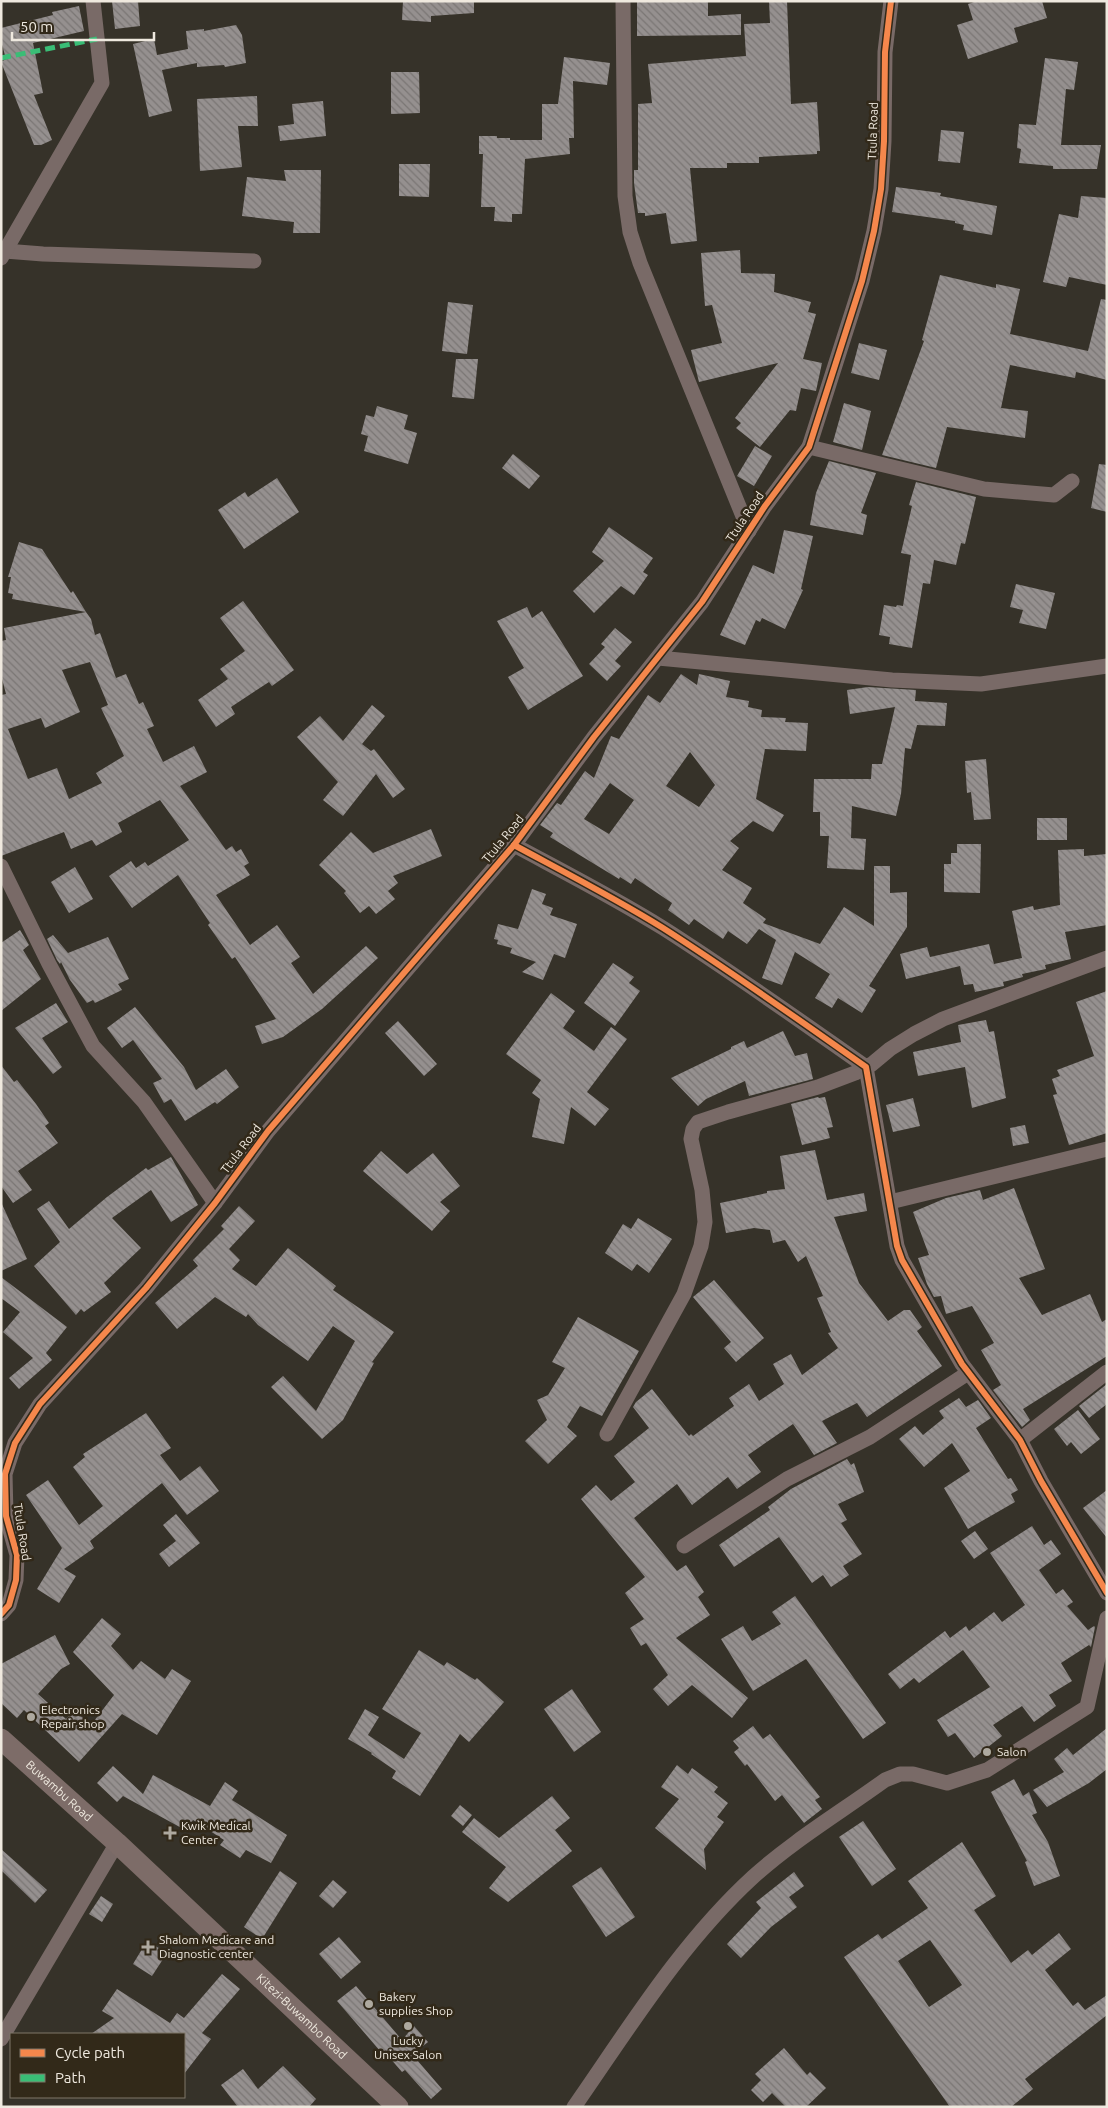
<svg xmlns="http://www.w3.org/2000/svg" width="1108" height="2108" viewBox="0 0 1108 2108" font-family="Ubuntu,sans-serif">
  <style>
    .building { fill: url(#building-back-hatch); fill-rule: evenodd }
    .lines { fill: none; stroke-linecap: round; stroke-linejoin: round }
    .street { stroke: #796a67; stroke-width: 15 }
    .secondary { stroke: #7d6c68; stroke-width: 21 }
    .quiet { stroke: #3abd76; stroke-width: 5; stroke-dasharray: 10 5; stroke-linecap: butt }
    .cycleway-casing { stroke: #322919; stroke-width: 9 }
    .cycleway { stroke: #f5874c; stroke-width: 6 }
    .poi-dot { fill: #aea99f; stroke: #322919; stroke-width: 2 }
    .labels { text-anchor: middle; stroke-width: 5; stroke-linejoin: round; paint-order: stroke }
    .street-label { font-size: 12px; fill: #efe9df; stroke: #322919 }
    .poi-label { font-size: 12px; fill: #efe9df; stroke: #322919; text-anchor: start }
  </style>
  <defs>
    <pattern id="building-back-hatch" width="6" height="6" patternUnits="userSpaceOnUse" patternTransform="scale(1.25)"><rect width="6" height="6" fill="#95908f"/><path d="M-1 5l2 2M0 0l6 6M5-1l2 2" fill="none" stroke="#7a7674"/></pattern>
  </defs>
  <rect width="100%" height="100%" fill="#363229"/>
  <g class="building">
    <path d="M112,1H138L140,26L115,29Z"/>
    <path d="M403,1H474V13L431,16V22L402,20Z"/>
    <path d="M637,1H708V16L741,14V35L637,36Z"/>
    <path d="M769,1H787L791,104L817,102L820,151H817V154L759,157V163H727V168H690L697,241L671,244L666,213L645,216V213H638L634,183V170H638V104L652,103L648,64L746,56L744,24L770,23Z"/>
    <path d="M977,1H1042L1047,18L1014,28L1018,42L968,59L957,25L973,20L968,4Z"/>
    <path d="M79,6L84,31L33,43L43,93L34,95L52,140L41,145H34L1,62L6,59L1,41V28L53,15L52,12Z"/>
    <path d="M236,25L242,35L246,63L225,67L224,65L197,67V63L162,70L172,111L149,117L133,44L154,39L157,55L188,49L186,31L204,29V31Z"/>
    <path d="M564,57L610,63L607,85L573,81L574,138H569L570,154L525,159L522,214H512V222L494,221L495,207H481L483,154H479V136H497V138H510V140H542V104H558Z"/>
    <path d="M1045,58L1078,62L1074,90L1066,89L1061,145H1101L1097,169H1053V166L1019,163L1021,149L1017,148L1019,124L1036,125Z"/>
    <path d="M391,72H419L420,113L391,114Z"/>
    <path d="M257,96L258,126H238L242,167L200,171L197,99Z"/>
    <path d="M323,101L326,136L280,141L278,126L294,124L292,104Z"/>
    <path d="M941,130L964,132L960,163L938,161Z"/>
    <path d="M399,164H430L429,197L399,196Z"/>
    <path d="M284,170H321L320,233H293L294,222L242,216L247,177L286,181Z"/>
    <path d="M896,187L941,193L940,196L997,206L992,235L963,230L964,225L955,223V221L892,212Z"/>
    <path d="M1081,196L1107,198V285L1069,277L1066,287L1043,282L1059,214L1078,218Z"/>
    <path d="M740,250L741,273L775,274L774,292L811,302L808,312L816,314L803,359L822,363L816,391L801,388L796,411L790,410L760,447L736,428L741,423L735,418L778,363L699,382L691,350L722,343L712,305L705,306L701,253Z"/>
    <path d="M940,275L996,288V284L1020,289L1010,334L1088,351L1101,299L1107,300V380L1076,372L1075,378L1010,365L1001,408L1028,411L1025,438L947,427L936,468L882,455L924,341L922,340Z"/>
    <path d="M448,302L473,305L467,354L442,351Z"/>
    <path d="M859,343L887,350L879,380L851,373Z"/>
    <path d="M456,359H478L474,399L452,397Z"/>
    <path d="M844,403L871,411L862,450L833,442Z"/>
    <path d="M377,406L408,415L404,429L417,433L408,464L364,451L368,436L361,434L366,415L374,417Z"/>
    <path d="M755,446L772,456L754,486L737,476Z"/>
    <path d="M513,454L540,476L529,489L502,468Z"/>
    <path d="M829,461L876,473L861,513L867,515L863,535L810,525L816,493Z"/>
    <path d="M1099,464L1107,465V512L1091,508Z"/>
    <path d="M277,478L299,512L244,549L218,510L245,492L248,497Z"/>
    <path d="M916,482L976,497L965,544L961,543L956,565L934,560L930,584L923,583L912,648L889,644L890,637L879,635L884,605L896,607L897,605L903,606L911,555L901,553L912,506L909,505Z"/>
    <path d="M609,527L653,558L643,572L648,575L634,595L621,586L594,613L573,591L604,561L592,552Z"/>
    <path d="M784,530L813,536L801,589L803,590L785,629L762,618L760,622L756,620L745,645L720,635L753,565L774,574Z"/>
    <path d="M19,542L42,549L71,593L73,591L86,612L12,599L13,594L8,593L11,577H8Z"/>
    <path d="M1016,584L1055,593L1046,629L1019,623L1023,610L1010,607Z"/>
    <path d="M243,601L294,670L272,686L269,682L231,707L235,714L216,727L198,700L228,679L220,669L245,651L220,618Z"/>
    <path d="M527,607L532,618L542,611L583,676L528,710L508,677L524,668L497,621Z"/>
    <path d="M86,612L91,619L95,635L100,633L116,678L126,674L139,704L143,702L154,726L147,729L163,762L194,746L207,772L180,786L226,850L232,846L236,852L241,849L249,863L244,866L250,875L216,895L250,945L277,925L300,957L291,963L313,994L366,946L378,958L322,1009L283,1037L262,1044L255,1026L276,1019L235,957L232,959L208,925L210,923L178,875L132,908L109,876L131,861L136,868L145,862L148,866L189,840L160,800L118,823L122,832L96,846L92,840L71,849L64,832L1,856V695L6,694L1,675V641L6,640L4,628ZM90,662L108,705L101,708L124,756L96,773L102,783L69,799L57,768L28,779L8,729L41,718L45,728L80,712L62,670Z"/>
    <path d="M615,628L632,642L615,661L621,666L607,681L589,664L605,647L601,644Z"/>
    <path d="M681,674L697,685L699,674L730,681L726,697L749,701L748,707L762,710L761,717L786,718L785,722L808,723L806,751L765,749L756,799L784,815L773,832L753,821L730,841L739,848L722,870L752,888L743,903L766,919L763,923L820,944L844,907L874,926V866H890V893L907,892V927L869,986L876,990L862,1013L838,998L832,1008L815,998L830,974L795,952L782,985L762,978L776,940L759,929L747,944L728,931L723,939L694,919L689,925L668,910L672,903L635,878L631,884L620,877L619,879L550,837L553,833L540,825L557,803L561,805L585,771L594,778L611,736L619,739L648,695L660,703ZM690,752L715,785L699,807L666,786ZM610,783L634,800L609,834L584,819Z"/>
    <path d="M868,687L916,690L915,701L947,703L945,726L917,725L911,749L905,748L901,794L896,816L852,806L851,838L866,839L864,870L827,868L829,836H820V812H813L814,779H871L872,764H882L895,707L850,714L847,690Z"/>
    <path d="M372,705L385,716L362,744L371,751L374,749L405,789L393,798L376,774L343,816L323,800L338,782L297,737L320,716L343,741Z"/>
    <path d="M986,759L991,819L974,820L971,792L967,793L965,761Z"/>
    <rect x="1037" y="818" width="30" height="22"/>
    <path d="M431,829L442,856L393,876L398,883L388,891L395,899L376,914L369,906L360,913L344,893L346,891L319,865L351,832L373,853Z"/>
    <path d="M957,844H981L980,893L944,892V864H951V853H957Z"/>
    <path d="M1084,849V856L1107,854V925L1065,932L1071,959L1045,965L1046,969L1022,974L1023,977L1003,982L1004,986L975,992L973,984L964,985L960,966L906,979L900,954L927,947L930,957L989,944L994,964L1022,958L1012,911L1033,906L1034,910L1060,905L1058,850Z"/>
    <path d="M75,867L93,899L69,913L51,882Z"/>
    <path d="M532,889L546,894L542,904L553,908L550,915L577,924L565,958L554,954L543,980L522,972L536,962L510,953L512,948L497,944L498,940L494,939L498,924L518,929Z"/>
    <path d="M20,930L29,945L23,950L41,979L1,1011V943Z"/>
    <path d="M53,935L68,953L108,937L129,979L118,984L122,990L95,1003L93,1000L87,1003L70,980L61,962L60,964L57,960L47,939Z"/>
    <path d="M613,963L634,977L629,983L640,991L615,1026L584,1003Z"/>
    <path d="M1107,991V1133L1069,1145L1053,1095L1057,1094L1052,1079L1060,1076L1057,1070L1094,1056L1076,1002Z"/>
    <path d="M551,993L575,1011L563,1028L594,1051L611,1027L627,1039L587,1092L609,1109L595,1126L571,1107L564,1144L532,1137L540,1099L532,1093L541,1080L506,1054Z"/>
    <path d="M56,1003L68,1022L42,1038L62,1067L53,1074L15,1028Z"/>
    <path d="M135,1007L184,1067L196,1090L226,1069L239,1087L217,1104L215,1102L185,1121L171,1099L164,1103L153,1083L162,1079L133,1040L122,1048L107,1028Z"/>
    <path d="M986,1020L989,1032L994,1031L1006,1098L972,1108L965,1067L918,1076L913,1052L961,1042L958,1025Z"/>
    <path d="M398,1021L437,1064L424,1076L385,1033Z"/>
    <path d="M783,1031L795,1056L807,1053L813,1079L749,1096L745,1081L706,1099L698,1106L671,1078L731,1049V1047L744,1041L747,1048Z"/>
    <path d="M1,1065L14,1082L17,1080L36,1104L49,1123L45,1126L58,1143L18,1171L32,1190L13,1203L1,1186Z"/>
    <path d="M818,1097L819,1098L825,1097L833,1127L827,1128L830,1138L802,1145L791,1104Z"/>
    <path d="M913,1098L920,1126L893,1132L886,1105Z"/>
    <path d="M1025,1125L1029,1143L1013,1146L1010,1128Z"/>
    <path d="M815,1150L827,1200L864,1193L867,1211L834,1217L859,1283L888,1321L904,1310H910L922,1327L917,1331L942,1366L867,1417L857,1403L822,1421L837,1443L814,1455L793,1424L748,1455L761,1472L737,1489L728,1477L692,1505L677,1484L634,1518L677,1571L686,1565L704,1592L698,1597L710,1615L676,1638L748,1698L732,1718L692,1685L668,1706L653,1689L668,1675L646,1643L641,1646L630,1628L644,1619L625,1593L645,1577L581,1499L596,1485L611,1501L635,1482L614,1456L649,1428L633,1407L636,1402L652,1389L689,1436L691,1434L693,1436L734,1406L729,1398L749,1384L759,1401L784,1384L773,1364L791,1354L802,1375L838,1348L828,1333L831,1332L817,1298L823,1296L806,1256L798,1262L785,1240L773,1243L770,1230L754,1228L726,1233L720,1203L767,1193V1191L785,1189L780,1156Z"/>
    <path d="M381,1151L407,1174L433,1153L460,1186L440,1202L450,1211L432,1231L363,1171Z"/>
    <path d="M171,1157L198,1205L171,1222L151,1190L112,1218L141,1248L104,1283L111,1292L84,1312L81,1309L76,1315L34,1266L60,1242L37,1209L49,1201L69,1229L107,1197L146,1168L148,1170Z"/>
    <path d="M1014,1188L1045,1269L1019,1278L1042,1315L1090,1294L1102,1322L1107,1319V1356L1023,1409L1030,1420L1022,1427L993,1390L1001,1385L981,1350L994,1343L972,1306L946,1314L941,1296L934,1297L927,1284L918,1258L929,1255L913,1212L946,1198L980,1190L983,1200Z"/>
    <path d="M1,1202L27,1259L1,1271Z"/>
    <path d="M239,1206L255,1221L229,1249L240,1260L232,1269L256,1286L288,1248L336,1286L333,1290L394,1332L372,1362L374,1363L343,1420L322,1439L271,1387L283,1376L316,1411L355,1341L333,1326L308,1361L258,1325L248,1314L246,1317L215,1297L177,1329L155,1303L198,1266L193,1260L224,1229L221,1226Z"/>
    <path d="M638,1218L672,1239L649,1273L637,1264L632,1271L605,1253L623,1224L631,1229Z"/>
    <path d="M1,1277L67,1327L46,1353L52,1360L19,1389L9,1378L33,1358L3,1332L20,1312L1,1298Z"/>
    <path d="M714,1280L764,1338L736,1362L724,1348L731,1342L693,1297Z"/>
    <path d="M578,1317L639,1351L602,1416L580,1406L567,1427L577,1436L548,1464L525,1441L547,1420L537,1400L548,1395L565,1368L552,1362Z"/>
    <path d="M1107,1384V1404L1089,1418L1079,1406Z"/>
    <path d="M959,1398L966,1407L978,1400L991,1418L976,1428L1008,1479L1011,1478L1018,1490L1011,1494L1015,1502L968,1529L944,1488L970,1471L952,1443L924,1467L899,1439L915,1426L923,1435L944,1418L939,1411Z"/>
    <path d="M1078,1410L1100,1439L1081,1454L1071,1442L1067,1446L1054,1429Z"/>
    <path d="M146,1413L171,1448L160,1455L180,1481L200,1466L219,1491L187,1515L162,1483L90,1541L94,1548L64,1569L76,1576L59,1603L37,1589L62,1548L26,1495L48,1480L79,1525L103,1506L73,1467L85,1457L83,1454Z"/>
    <path d="M847,1459L851,1465L854,1463L864,1492L838,1504L847,1520L841,1523L862,1554L843,1566L849,1575L831,1587L823,1575L812,1583L779,1537L734,1567L719,1545L770,1510L768,1507L791,1489Z"/>
    <path d="M1107,1490V1538L1083,1508Z"/>
    <path d="M176,1514L200,1543L169,1567L159,1554L176,1541L163,1525Z"/>
    <path d="M1032,1526L1044,1545L1051,1540L1061,1554L1039,1570L1056,1594L1063,1589L1073,1602L1067,1606L1088,1630L1094,1626L1095,1627L1091,1647L1089,1645L1061,1663L1072,1681L1049,1695L1056,1706L1034,1722L1022,1706L993,1725L1002,1736L974,1758L955,1733L948,1737L937,1720L990,1687L963,1650L919,1683L914,1678L900,1689L888,1674L945,1631L950,1638L966,1626L969,1631L994,1612L1002,1622L1025,1605L990,1553Z"/>
    <path d="M975,1531L988,1549L974,1559L961,1541Z"/>
    <path d="M795,1596L886,1723L863,1739L806,1659L753,1691L721,1639L743,1626L752,1641L781,1624L772,1612Z"/>
    <path d="M102,1618L121,1634L111,1646L133,1670L141,1661L165,1679L172,1669L191,1681L157,1735L122,1714L79,1762L24,1710L17,1718L1,1703V1664L55,1635L70,1664L61,1669L38,1694L66,1719L74,1710L91,1725L114,1695L73,1652Z"/>
    <path d="M419,1650L444,1666L447,1662L475,1680L477,1678L504,1702L469,1742L460,1734L420,1796L392,1778L396,1771L371,1754L372,1753L348,1739L365,1709L379,1717L368,1735L404,1759L421,1733L382,1709Z"/>
    <path d="M572,1689L601,1732L574,1752L544,1709Z"/>
    <path d="M753,1726L763,1739L770,1734L820,1797L815,1800L822,1809L804,1823L782,1795L775,1801L747,1764L745,1766L734,1752L739,1748L733,1741Z"/>
    <path d="M1107,1728V1769L1089,1783L1047,1807L1033,1790L1064,1772L1054,1759L1067,1748L1073,1755Z"/>
    <path d="M677,1765L688,1774L692,1768L718,1787L714,1792L728,1803L717,1817L724,1822L704,1849L706,1870L655,1828L679,1799L661,1787Z"/>
    <path d="M113,1766L143,1794L153,1775L210,1806L225,1782L238,1791L232,1800L287,1835L271,1863L246,1850L240,1858L220,1845L224,1840L193,1820L187,1831L123,1796L117,1802L97,1783Z"/>
    <path d="M1014,1779L1023,1796L1029,1792L1037,1813L1032,1815L1048,1842L1060,1876L1034,1886L1025,1862L1027,1861L991,1792Z"/>
    <path d="M552,1796L570,1818L555,1830L572,1851L508,1902L489,1888L506,1867L462,1832L474,1818L499,1838Z"/>
    <path d="M460,1805L472,1815L463,1826L451,1816Z"/>
    <path d="M863,1821L896,1869L872,1886L839,1837Z"/>
    <path d="M962,1842L996,1896L974,1910L1011,1963L1028,1950L1032,1955L1059,1933L1071,1949L1045,1970L1073,2006L1078,2002L1085,2010L1107,1995V2015L1025,2079L1033,2089L1011,2107H950L844,1957L878,1934L882,1939L928,1908L908,1881ZM930,1940L962,1985L929,2007L898,1961Z"/>
    <path d="M1,1849L47,1890L35,1903L1,1870Z"/>
    <path d="M601,1867L635,1917L606,1937L572,1886Z"/>
    <path d="M280,1871L297,1883L262,1939L244,1927Z"/>
    <path d="M794,1872L804,1886L789,1897L797,1907L771,1927L741,1958L727,1944L761,1908L756,1902Z"/>
    <path d="M333,1880L347,1892L333,1908L319,1896Z"/>
    <path d="M101,1896L113,1904L102,1922L89,1914Z"/>
    <path d="M339,1937L361,1962L341,1979L319,1954Z"/>
    <path d="M147,1941L167,1953L152,1976L133,1964Z"/>
    <path d="M222,1974L240,1989L202,2033L211,2039L184,2074V2034H91L114,2018L102,2011L117,1989L170,2023L177,2013L184,2018Z"/>
    <path d="M356,1986L402,2040L414,2026L428,2042L417,2051L421,2055L417,2060L442,2089L431,2099L405,2070L402,2072L389,2057L387,2059L337,2001Z"/>
    <path d="M784,2048L807,2075L810,2072L826,2088L806,2107H786L772,2093L763,2102L751,2090L761,2080L755,2074Z"/>
    <path d="M283,2066L316,2099L309,2107H238L221,2085L243,2069L258,2089Z"/>
  </g>
  <g class="lines">
    <g class="street">
      <path d="M623,1L625,196L630,232L640,263L749,531"/>
      <path d="M5,251L43,254L254,261"/>
      <path d="M1,258L102,83L93,1"/>
      <path d="M809,447L984,489L1054,495L1072,481"/>
      <path d="M658,658L892,680L981,684L1107,666"/>
      <path d="M514,845C564,872 615,898 663,928C732,972 799,1020 866,1067L897,1246L902,1260L962,1364L1020,1440L1041,1481L1107,1593"/>
      <path d="M1,866L49,964L93,1046L144,1102L215,1203"/>
      <path d="M890,1202L1107,1149"/>
      <path d="M607,1434L684,1294L701,1246L705,1222L702,1190L691,1139L693,1129L698,1122L728,1112L818,1087L855,1073L872,1064L890,1049L914,1034L943,1019L1107,958"/>
      <path d="M1020,1440L1107,1372"/>
      <path d="M684,1546L787,1479L870,1437L968,1373"/>
      <path d="M1,1614L9,1605L16,1580L17,1555L6,1516L5,1474L15,1443L40,1404L146,1288L215,1203L268,1131L514,845L594,737L702,602L765,506L809,447L862,281L874,231L881,189L884,141L885,52L891,1"/>
      <path d="M1,2039L117,1843"/>
      <path d="M574,2107C629,2028 681,1943 753,1877C794,1840 841,1812 885,1780L900,1774H913L947,1783L987,1770L1087,1707L1107,1618"/>
    </g>
    <path class="secondary" id="s1" d="M1,1739L117,1843L398,2107"/>
    <path class="quiet" d="M1,58L97,39"/>
    <g class="cycleway-casing">
      <g id="cycleway">
        <path d="M514,845C564,872 615,898 663,928C732,972 799,1020 866,1067L897,1246L902,1260L962,1364L1020,1440L1041,1481L1107,1593"/>
        <path d="M1,1614L9,1605L16,1580L17,1555L6,1516L5,1474L15,1443L40,1404L146,1288L215,1203L268,1131L514,845L594,737L702,602L765,506L809,447L862,281L874,231L881,189L884,141L885,52L891,1"/>
      </g>
    </g>
    <use href="#cycleway" class="cycleway"/>
  </g>
  <g class="poi-dot">
    <circle cx="31" cy="1717" r="5"/>
    <circle cx="987" cy="1752" r="5"/>
    <path d="M167.5 1825.5h5v5h5v5h-5v5h-5v-5h-5v-5h5z"/>
    <path d="M145.5 1939.5h5v5h5v5h-5v5h-5v-5h-5v-5h5z"/>
    <circle cx="369" cy="2004" r="5"/>
    <circle cx="408" cy="2026" r="5"/>
  </g>
  <g class="labels">
    <g class="street-label">
      <text transform="translate(873 131) rotate(-88)" y="4">Ttula Road</text>
      <text transform="translate(745 517) rotate(-56)" y="4">Ttula Road</text>
      <text transform="translate(503 839) rotate(-51)" y="4">Ttula Road</text>
      <text transform="translate(241 1149) rotate(-53)" y="4">Ttula Road</text>
      <text transform="translate(22 1532) rotate(81)" y="4">Ttula Road</text>
      <text dy="4" stroke="none"><textPath href="#s1" startOffset="78">Buwambu Road</textPath></text>
      <text dy="4" stroke="none"><textPath href="#s1" startOffset="409">Kitezi-Buwambo Road</textPath></text>
    </g>
    <g class="poi-label">
      <text x="41" y="1714">Electronics<tspan x="41" dy="14">Repair shop</tspan></text>
      <text x="997" y="1756">Salon</text>
      <text x="181" y="1830">Kwik Medical<tspan x="181" dy="14">Center</tspan></text>
      <text x="159" y="1944">Shalom Medicare and<tspan x="159" dy="14">Diagnostic center</tspan></text>
      <text x="379" y="2001">Bakery<tspan x="379" dy="14">supplies Shop</tspan></text>
      <text x="408" y="2045" text-anchor="middle">Lucky<tspan x="408" dy="14">Unisex Salon</tspan></text>
    </g>
  </g>
  <rect width="1108" height="2108" fill="none" stroke="#efe9df" stroke-width="5"/>
  <rect x="10" y="2033" width="175" height="65" fill="#322919" stroke="#7e7668"/>
  <rect x="20" y="2049" width="25" height="8" fill="#f5874c" stroke="#7e7668"/>
  <text x="55" y="2058" font-size="15" fill="#efe9df">Cycle path</text>
  <rect x="20" y="2074" width="25" height="8" fill="#3abd76" stroke="#7e7668"/>
  <text x="55" y="2083" font-size="15" fill="#efe9df">Path</text>
  <path d="M12 32v8h142v-8" fill="none" stroke="#efe9df" stroke-width="2.5"/>
  <text x="20" y="32" font-size="15" fill="#efe9df" stroke="#322919" stroke-width="4" paint-order="stroke">50 m</text>
</svg>
